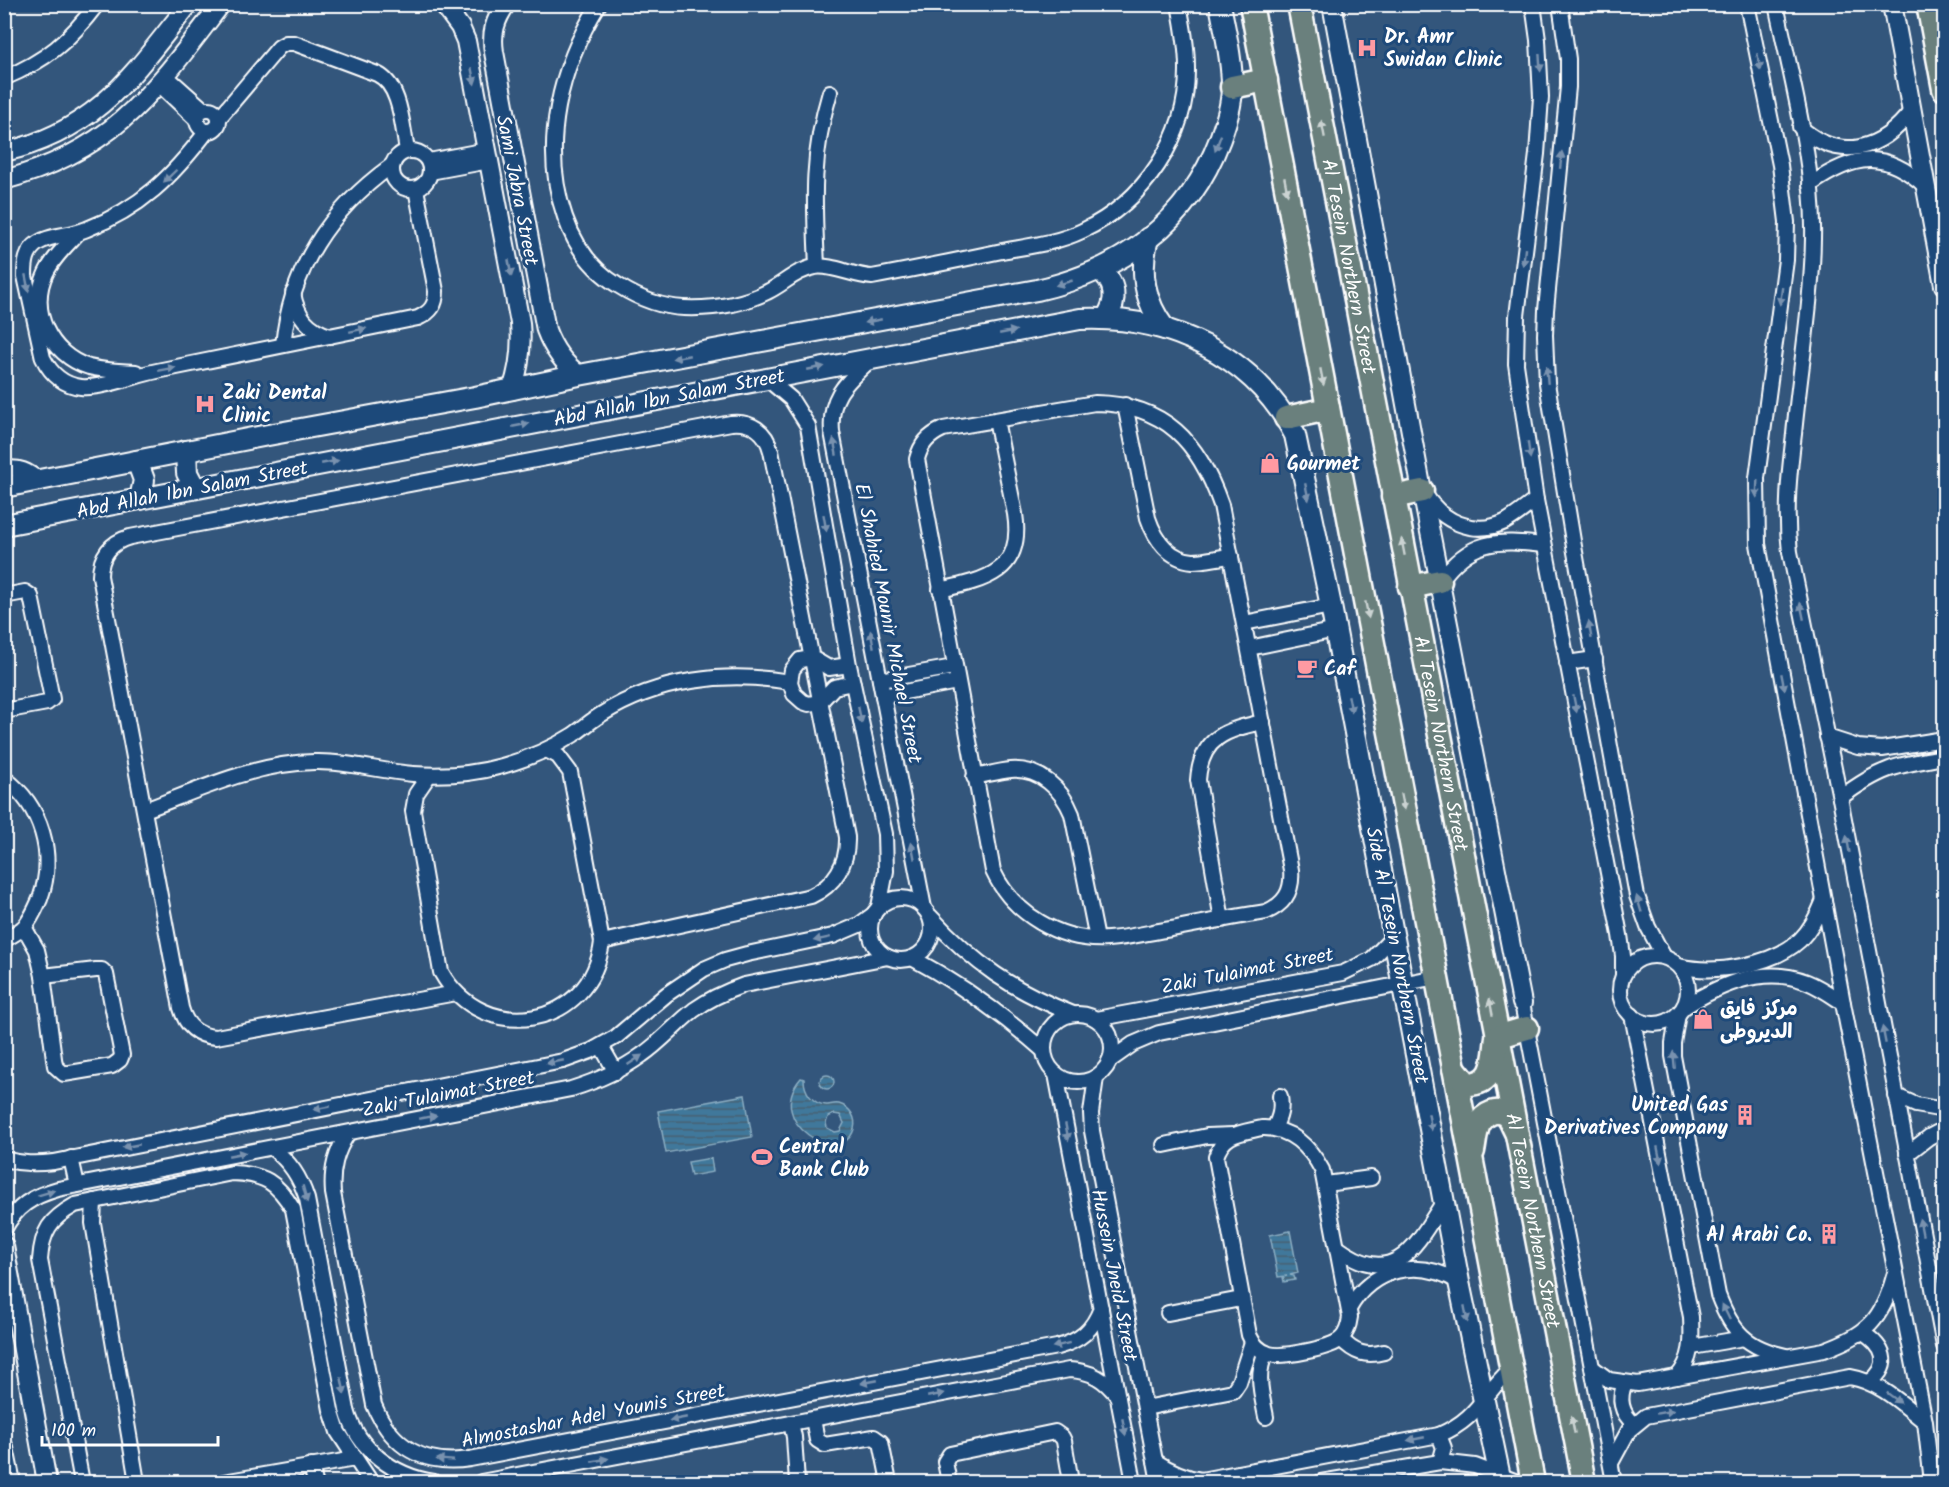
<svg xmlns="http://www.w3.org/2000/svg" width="1949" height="1487" viewBox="0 0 1949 1487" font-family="Kalam,'Playpen Sans Arabic',sans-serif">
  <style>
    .water { fill: url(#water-rules); stroke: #8caec3; stroke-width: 1.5; fill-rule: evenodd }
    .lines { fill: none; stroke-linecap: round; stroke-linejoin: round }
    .minor-casing { stroke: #fff; stroke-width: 18 }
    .tertiary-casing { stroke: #fff; stroke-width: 22 }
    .secondary-casing { stroke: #fff; stroke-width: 24 }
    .primary-casing { stroke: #fff; stroke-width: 27 }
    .minor { stroke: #1f4a7a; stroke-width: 14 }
    .tertiary { stroke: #1f4a7a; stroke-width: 18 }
    .secondary { stroke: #1f4a7a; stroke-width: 20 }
    .primary { stroke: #6a807d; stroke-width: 22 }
    .oneway { fill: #7992af }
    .oneway2 { fill: #cbd3d2 }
    .labels { text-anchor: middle; stroke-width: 6; stroke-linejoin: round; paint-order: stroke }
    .poi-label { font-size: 20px; font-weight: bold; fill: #fff; stroke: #1f4a7a; text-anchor: start }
    .street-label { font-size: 20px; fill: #fff; stroke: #1f4a7a }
  </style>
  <defs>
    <pattern id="water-rules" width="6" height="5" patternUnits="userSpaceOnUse" patternTransform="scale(1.5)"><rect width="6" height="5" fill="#40789b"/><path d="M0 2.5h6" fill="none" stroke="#476070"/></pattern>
  </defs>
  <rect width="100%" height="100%" fill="#33567c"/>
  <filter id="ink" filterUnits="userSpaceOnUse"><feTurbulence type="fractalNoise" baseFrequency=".0167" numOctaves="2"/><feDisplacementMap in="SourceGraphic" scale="12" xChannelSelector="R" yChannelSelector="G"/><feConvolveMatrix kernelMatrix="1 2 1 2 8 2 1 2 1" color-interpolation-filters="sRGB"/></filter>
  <g filter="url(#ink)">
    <g class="water">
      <circle cx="827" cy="1082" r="7"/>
      <path d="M801,1078L804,1079C804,1091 812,1104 826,1105C830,1105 834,1103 839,1104C850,1107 857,1118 854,1129C842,1168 762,1123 801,1078ZM834,1114L840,1115L844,1123L840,1131L835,1132L827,1128L826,1123L828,1117Z"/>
      <path d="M745,1095L752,1137L666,1153L658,1111Z"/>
      <path d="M711,1158L713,1172L691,1176L688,1162Z"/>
      <path d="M1290,1231L1298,1273L1290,1275L1294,1276L1295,1280L1284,1282L1283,1277L1287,1276L1278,1277L1270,1235Z"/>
    </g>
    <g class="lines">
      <g class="minor-casing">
        <g id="minor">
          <path d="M599,4C560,66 540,145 565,217C575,246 592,270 619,286C638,298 661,307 684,308C712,309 741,305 767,292C784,284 796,270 815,267C831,264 853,276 872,277C916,269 959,260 1002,251C1029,246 1057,243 1082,231C1144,202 1188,137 1187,68C1187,46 1183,25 1179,4"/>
          <path d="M1533,4L1538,40L1541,97L1537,154L1517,316L1516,364L1536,500L1620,935L1623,956V975"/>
          <path d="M1560,4L1568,59V87L1546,310L1545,335L1547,383L1573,541L1637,896L1648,927L1664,957"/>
          <path d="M1747,4L1780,165L1787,222L1786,260L1757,478L1758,544L1843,1003L1925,1422L1932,1482"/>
          <path d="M1776,4C1791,78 1815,164 1813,239C1812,303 1800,370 1794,434C1789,474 1785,512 1790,552L1840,798L1944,1346"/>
          <path d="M166,76L203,109"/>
          <path d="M4,78C46,61 70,40 97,4"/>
          <path d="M159,84L197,120"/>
          <circle cx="208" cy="120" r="11"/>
          <path d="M219,118L279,47L286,43H294L377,74C401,85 402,126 407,150"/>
          <path d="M1800,127C1840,163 1882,150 1912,110"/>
          <path d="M207,131C172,177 141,208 87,229C71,236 52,234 38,243C26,251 25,263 25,276L43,358C51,374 63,385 81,387C101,389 136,375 157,371C244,353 331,336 418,318C431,312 436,305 436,291L416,189"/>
          <circle cx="411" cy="170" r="19"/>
          <path d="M429,161L487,150"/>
          <path d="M430,172L489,161"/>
          <path d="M1810,185C1854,154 1885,149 1926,187"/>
          <path d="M78,233C66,246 53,258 46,273C28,310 50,355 89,367C104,371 121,371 136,372"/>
          <path d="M817,266C814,202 811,155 830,92"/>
          <path d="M293,293C297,316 308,329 330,336"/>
          <path d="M283,345C291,268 329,211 391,166"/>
          <path d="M870,360C846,383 829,396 832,432L924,908"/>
          <path d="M766,378L791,399L808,426L849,665L885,834L886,871L879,907"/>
          <path d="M1095,403C1165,404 1199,442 1221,505L1291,870C1293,891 1285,904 1266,912C1234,917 1203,923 1171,929C1150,932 1129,938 1108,939C1060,942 1013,914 993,871L917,459C921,444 928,436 943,429Z"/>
          <path d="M1125,405L1148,518C1155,539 1169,559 1193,561C1205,561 1219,557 1231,556"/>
          <path d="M4,469C19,466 28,471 39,480"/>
          <path d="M1424,493C1441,521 1473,537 1505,522C1516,516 1526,507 1536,500"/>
          <path d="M1440,581C1470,539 1496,540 1544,545"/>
          <path d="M940,590C986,580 1024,572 1015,514L996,420"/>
          <path d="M4,596L25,592L31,596L52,699L47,703L4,711"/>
          <path d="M1244,623L1331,606"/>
          <path d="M1249,648L1336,630"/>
          <path d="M1567,663L1595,659"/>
          <path d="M849,665L829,668L812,658L800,660L792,670L790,682L794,694L803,702L809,704L820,702L834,687L853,683"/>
          <path d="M880,680L954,667"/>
          <path d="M883,696L957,682"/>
          <path d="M1827,737L1858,747L1882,749L1944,739"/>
          <path d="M429,775L416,794L413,811L441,972C483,1047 592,1028 602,942L570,772L558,756L546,750"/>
          <path d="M974,777C986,775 999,771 1011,770C1040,768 1062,789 1072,814L1097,939"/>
          <path d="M4,778C42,806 56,855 40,899C36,908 31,920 24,927C19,932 10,936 4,940"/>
          <path d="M1840,798C1880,768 1896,765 1944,757"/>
          <path d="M145,810C199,790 255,763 314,762C347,761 379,771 413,774C442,776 474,774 502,766C527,759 551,749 573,735C583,728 592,720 602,714C658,679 726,671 790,682"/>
          <circle cx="901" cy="929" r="31"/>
          <path d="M930,916C974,964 1012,990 1073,1014"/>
          <path d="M1222,920L1198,780C1201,737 1226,730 1263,722"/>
          <path d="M24,927L37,950L43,976"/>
          <circle cx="1654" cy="990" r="34"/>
          <path d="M912,958C961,984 1003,1015 1044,1051"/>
          <path d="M1679,966C1714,975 1773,965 1800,940C1811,929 1818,915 1824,900"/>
          <path d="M96,970H102L106,974L122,1055L120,1060L112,1066L64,1074L55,1066L43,976Z"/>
          <path d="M456,993L216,1037C197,1036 186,1026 181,1008L100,576C100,556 111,542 130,537L731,423C751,421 766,431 771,451L847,837C848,863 835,885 811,896L602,942"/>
          <path d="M1522,1003L1614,1482"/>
          <path d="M1684,1007C1721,984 1764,965 1807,982C1820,987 1831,995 1843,1003"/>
          <circle cx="1078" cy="1048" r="34"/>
          <path d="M1678,1014L1673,1043V1056L1718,1295C1732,1332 1747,1348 1786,1356"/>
          <path d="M1632,1015L1691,1317C1692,1339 1693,1359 1677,1377"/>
          <path d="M1096,1019L1343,973L1372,959L1394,936"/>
          <path d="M601,1046L616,1072"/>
          <path d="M1109,1061L1133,1044L1159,1033L1436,977"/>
          <path d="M1056,1074L1134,1482"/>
          <path d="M1096,1077L1091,1113L1092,1131L1159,1482"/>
          <path d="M1896,1096L1916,1105L1944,1110"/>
          <path d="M1262,1128C1290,1127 1310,1147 1322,1170L1350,1317C1349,1325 1347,1333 1341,1339C1331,1348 1282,1358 1269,1354C1259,1351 1253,1344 1249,1335L1216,1157C1223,1133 1241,1133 1262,1128Z"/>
          <path d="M1274,1128C1280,1117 1282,1109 1280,1096"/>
          <path d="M348,1133C336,1152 331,1169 333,1193L374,1405C392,1448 424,1466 470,1459L1057,1347C1080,1341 1093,1330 1101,1308"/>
          <path d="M1164,1145L1207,1136L1233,1135"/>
          <path d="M272,1148C290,1162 300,1177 307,1199L347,1410C357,1449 394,1476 434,1482"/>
          <path d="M1907,1154L1929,1137L1944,1129"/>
          <path d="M71,1158L77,1185"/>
          <path d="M4,1159C22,1164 36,1164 54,1162L563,1061L591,1051L616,1037L667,994L704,969L725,960L747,954L833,936L859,925L874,914"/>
          <path d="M1326,1184L1371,1178"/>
          <path d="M94,1201L93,1223L137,1482"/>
          <path d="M4,1230C16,1206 33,1196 58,1189L571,1089C597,1081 620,1071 642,1055C661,1042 676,1024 694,1010C709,999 727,991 744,985L888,957"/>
          <path d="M1338,1248C1395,1290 1416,1245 1444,1201"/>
          <path d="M1349,1309C1372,1267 1419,1258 1459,1282"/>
          <path d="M1168,1313L1241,1299"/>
          <path d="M1863,1333C1883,1346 1893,1364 1870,1382"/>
          <path d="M1341,1339C1354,1353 1366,1357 1384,1352"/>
          <path d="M1692,1347L1744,1338"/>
          <path d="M1266,1353C1255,1374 1262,1395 1266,1417"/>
          <path d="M1593,1368L1609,1380L1638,1384L1824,1350C1866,1335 1882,1321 1894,1276"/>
          <path d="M1625,1383C1618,1399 1621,1413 1634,1424"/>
          <path d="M1145,1408L1233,1391L1239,1382L1252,1342"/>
          <path d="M813,1419L817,1440L825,1445L874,1437L881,1442L889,1482"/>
          <path d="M791,1423L794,1437L797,1482"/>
          <path d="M1439,1435L1444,1448L1440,1462"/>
          <path d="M1155,1461C1170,1471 1183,1477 1201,1480L1439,1435C1479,1418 1482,1395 1511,1369"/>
          <path d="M1611,1463L1629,1430L1646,1416L1850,1377C1880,1382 1902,1404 1925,1422"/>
          <path d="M311,1466L315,1482"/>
          <path d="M82,1482L40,1260C42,1231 50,1219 75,1205L232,1173C264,1174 277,1182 293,1209L331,1410L338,1432L371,1482"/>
          <path d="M223,1482L355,1459"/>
          <path d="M481,1482L1069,1370C1091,1371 1105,1379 1118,1397"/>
          <path d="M949,1482L945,1462L950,1454L1055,1432L1062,1437L1064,1441L1071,1482"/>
          <path d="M1321,1482L1440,1462L1475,1466L1517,1482"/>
        </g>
      </g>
      <g class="tertiary-casing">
        <g id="tertiary">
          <path d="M443,4L460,27L466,41L520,323C522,346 520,367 512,390"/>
          <path d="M506,4C495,20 491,33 494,52L546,330C553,349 563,363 579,375"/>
          <path d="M1332,4L1422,491L1522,1003"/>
          <path d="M1892,4L1944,285"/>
          <path d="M4,152C97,131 133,74 189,4"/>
          <path d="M4,180C115,151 155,90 221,4"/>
          <path d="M4,1246L47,1482"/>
          <path d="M4,1448L11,1482"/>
        </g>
      </g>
      <g class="secondary-casing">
        <g id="secondary">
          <path d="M1148,238C1139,272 1144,301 1165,329"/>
          <path d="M1099,270C1116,281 1118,301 1106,318"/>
          <path d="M186,451L187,473L195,488"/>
          <path d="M137,461L144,480L140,499"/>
          <path d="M4,487L268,435L475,397L579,375L1037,290C1122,271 1189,222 1220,139C1226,122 1232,105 1232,86C1232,59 1225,31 1220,4"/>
          <path d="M4,525L1080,319C1168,315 1254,355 1295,435L1331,606L1459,1282L1501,1482"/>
        </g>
      </g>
      <g class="primary-casing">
        <g id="primary">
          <path d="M1251,4L1533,1482"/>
          <path id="s1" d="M1299,4L1584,1482"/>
          <path d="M1928,4L1944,89"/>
          <path d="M1232,87L1266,80"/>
          <path d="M1286,418L1328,409"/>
          <path d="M1393,497L1422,491"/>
          <path d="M1410,587L1440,581"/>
          <path d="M1454,1068L1467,1084C1496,1084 1494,1060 1497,1037L1527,1028"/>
          <path d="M1473,1151C1475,1142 1475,1132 1479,1124C1484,1114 1498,1107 1507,1116C1511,1120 1513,1127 1516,1132"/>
        </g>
      </g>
      <use href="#minor" class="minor"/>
      <use href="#tertiary" class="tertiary"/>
      <use href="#secondary" class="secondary"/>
      <use href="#primary" class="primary"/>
    </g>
    <defs><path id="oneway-solid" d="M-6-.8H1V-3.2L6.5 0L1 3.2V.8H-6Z" transform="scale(1.5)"/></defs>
    <g class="oneway">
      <use href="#oneway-solid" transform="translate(1759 62) rotate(78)"/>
      <use href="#oneway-solid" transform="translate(1540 63) rotate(86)"/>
      <use href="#oneway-solid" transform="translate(473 76) rotate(79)"/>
      <use href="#oneway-solid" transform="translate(1218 143) rotate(110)"/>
      <use href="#oneway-solid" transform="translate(1561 160) rotate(-84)"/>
      <use href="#oneway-solid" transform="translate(170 176) rotate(136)"/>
      <use href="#oneway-solid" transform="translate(1524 257) rotate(97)"/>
      <use href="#oneway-solid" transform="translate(510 268) rotate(79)"/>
      <use href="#oneway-solid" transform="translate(27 283) rotate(79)"/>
      <use href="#oneway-solid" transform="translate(1064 283) rotate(164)"/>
      <use href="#oneway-solid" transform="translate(1781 296) rotate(98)"/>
      <use href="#oneway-solid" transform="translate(873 321) rotate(169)"/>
      <use href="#oneway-solid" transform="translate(358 330) rotate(-12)"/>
      <use href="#oneway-solid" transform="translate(1008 332) rotate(-11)"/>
      <use href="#oneway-solid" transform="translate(681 357) rotate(169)"/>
      <use href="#oneway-solid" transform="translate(816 368) rotate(-11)"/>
      <use href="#oneway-solid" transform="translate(167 369) rotate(-11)"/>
      <use href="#oneway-solid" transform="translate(1547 375) rotate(-95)"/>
      <use href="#oneway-solid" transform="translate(521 425) rotate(-11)"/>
      <use href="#oneway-solid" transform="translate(835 447) rotate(-101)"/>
      <use href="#oneway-solid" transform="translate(1529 450) rotate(82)"/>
      <use href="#oneway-solid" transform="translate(330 462) rotate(-11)"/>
      <use href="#oneway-solid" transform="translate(1757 489) rotate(92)"/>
      <use href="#oneway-solid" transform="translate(1307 492) rotate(78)"/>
      <use href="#oneway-solid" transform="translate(825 523) rotate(80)"/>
      <use href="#oneway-solid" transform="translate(1802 611) rotate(-102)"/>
      <use href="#oneway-solid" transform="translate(1590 630) rotate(-100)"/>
      <use href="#oneway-solid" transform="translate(872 639) rotate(-101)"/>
      <use href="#oneway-solid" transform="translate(1783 682) rotate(79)"/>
      <use href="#oneway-solid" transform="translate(1350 704) rotate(79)"/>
      <use href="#oneway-solid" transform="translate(1575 704) rotate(79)"/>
      <use href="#oneway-solid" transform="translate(860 715) rotate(78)"/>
      <use href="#oneway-solid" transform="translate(1848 844) rotate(-100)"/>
      <use href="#oneway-solid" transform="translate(913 851) rotate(-101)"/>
      <use href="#oneway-solid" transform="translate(1639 904) rotate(-107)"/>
      <use href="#oneway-solid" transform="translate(822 939) rotate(168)"/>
      <use href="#oneway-solid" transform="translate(1884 1035) rotate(-101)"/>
      <use href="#oneway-solid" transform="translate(635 1060) rotate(-34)"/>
      <use href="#oneway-solid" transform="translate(1674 1060) rotate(-95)"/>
      <use href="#oneway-solid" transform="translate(555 1062) rotate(169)"/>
      <use href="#oneway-solid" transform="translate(322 1108) rotate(169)"/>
      <use href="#oneway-solid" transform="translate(428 1117) rotate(-11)"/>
      <use href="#oneway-solid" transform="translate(1430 1122) rotate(79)"/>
      <use href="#oneway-solid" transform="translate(1067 1132) rotate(79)"/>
      <use href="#oneway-solid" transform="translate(131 1146) rotate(169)"/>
      <use href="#oneway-solid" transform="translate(237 1154) rotate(-11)"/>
      <use href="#oneway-solid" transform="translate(1659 1155) rotate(79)"/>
      <use href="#oneway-solid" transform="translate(46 1193) rotate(-17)"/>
      <use href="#oneway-solid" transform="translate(305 1194) rotate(75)"/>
      <use href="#oneway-solid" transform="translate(1921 1227) rotate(-101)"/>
      <use href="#oneway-solid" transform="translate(1726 1312) rotate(-116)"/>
      <use href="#oneway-solid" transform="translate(1466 1314) rotate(79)"/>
      <use href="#oneway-solid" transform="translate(1061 1345) rotate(166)"/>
      <use href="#oneway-solid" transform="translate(869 1382) rotate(169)"/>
      <use href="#oneway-solid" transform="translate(343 1386) rotate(79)"/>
      <use href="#oneway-solid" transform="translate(936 1395) rotate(-11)"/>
      <use href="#oneway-solid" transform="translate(1894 1398) rotate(37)"/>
      <use href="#oneway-solid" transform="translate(1665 1412) rotate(-10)"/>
      <use href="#oneway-solid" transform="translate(678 1419) rotate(169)"/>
      <use href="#oneway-solid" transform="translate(1124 1427) rotate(79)"/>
      <use href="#oneway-solid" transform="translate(1416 1439) rotate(169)"/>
      <use href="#oneway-solid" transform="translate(445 1460) rotate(-176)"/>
      <use href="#oneway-solid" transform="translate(600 1460) rotate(-11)"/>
    </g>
    <g class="oneway2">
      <use href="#oneway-solid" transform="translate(1323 129) rotate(-101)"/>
      <use href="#oneway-solid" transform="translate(1286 186) rotate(79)"/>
      <use href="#oneway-solid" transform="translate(1322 377) rotate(79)"/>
      <use href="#oneway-solid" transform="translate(1403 547) rotate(-101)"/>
      <use href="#oneway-solid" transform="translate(1367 610) rotate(79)"/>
      <use href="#oneway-solid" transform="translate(1403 802) rotate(79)"/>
      <use href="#oneway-solid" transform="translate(1491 1007) rotate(-101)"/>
      <use href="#oneway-solid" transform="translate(1573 1425) rotate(-101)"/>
    </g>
  </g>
  <defs>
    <g id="hospital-bare" transform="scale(1.62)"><path d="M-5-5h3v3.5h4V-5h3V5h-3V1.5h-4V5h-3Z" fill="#ff9aa2" stroke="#1f4a7a" stroke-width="2.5" paint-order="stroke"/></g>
    <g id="shop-bare" transform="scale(1.62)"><path d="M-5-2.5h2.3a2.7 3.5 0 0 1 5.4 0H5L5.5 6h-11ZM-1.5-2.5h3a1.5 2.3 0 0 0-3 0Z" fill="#ff9aa2" stroke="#1f4a7a" stroke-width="2.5" paint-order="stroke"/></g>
    <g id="cafe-bare" transform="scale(1.62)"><path d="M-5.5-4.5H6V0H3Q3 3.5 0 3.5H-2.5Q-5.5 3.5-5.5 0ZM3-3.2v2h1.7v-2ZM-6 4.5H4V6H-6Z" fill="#ff9aa2" stroke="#1f4a7a" stroke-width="2.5" paint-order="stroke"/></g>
    <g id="building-bare" transform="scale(1.62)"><path d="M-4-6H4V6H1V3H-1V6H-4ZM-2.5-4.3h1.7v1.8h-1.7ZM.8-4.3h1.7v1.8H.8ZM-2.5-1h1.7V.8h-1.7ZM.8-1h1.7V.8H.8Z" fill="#ff9aa2" stroke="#1f4a7a" stroke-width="2.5" paint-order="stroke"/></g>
    <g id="stadium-bare" transform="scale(1.62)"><path d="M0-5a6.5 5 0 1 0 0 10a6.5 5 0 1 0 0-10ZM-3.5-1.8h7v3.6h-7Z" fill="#ff9aa2" stroke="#1f4a7a" stroke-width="2.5" paint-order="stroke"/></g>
  </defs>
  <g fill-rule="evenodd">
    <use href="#hospital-bare" x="1367" y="48"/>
    <use href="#hospital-bare" x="205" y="404"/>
    <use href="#shop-bare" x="1270" y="463"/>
    <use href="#cafe-bare" x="1307" y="668"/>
    <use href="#shop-bare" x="1703" y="1019"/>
    <use href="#building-bare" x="1745" y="1115"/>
    <use href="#stadium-bare" x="762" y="1157"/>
    <use href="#building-bare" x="1829" y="1234"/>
  </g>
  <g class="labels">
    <g class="poi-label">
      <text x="1384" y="43">Dr. Amr<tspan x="1384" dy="23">Swidan Clinic</tspan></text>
      <text x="222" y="399">Zaki Dental<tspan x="222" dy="23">Clinic</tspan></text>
      <text x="1287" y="470">Gourmet</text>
      <text x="1324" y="675">Caf</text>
      <text x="1720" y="1015">مركز فايق<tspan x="1720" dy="23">الديروطى</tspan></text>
      <text x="1728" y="1111" text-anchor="end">United Gas<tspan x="1728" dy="23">Derivatives Company</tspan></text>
      <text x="779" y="1153">Central<tspan x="779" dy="23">Bank Club</tspan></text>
      <text x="1812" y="1241" text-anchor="end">Al Arabi Co.</text>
    </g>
    <g class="street-label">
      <text transform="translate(518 190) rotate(79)" y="7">Sami Jabra Street</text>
      <text dy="7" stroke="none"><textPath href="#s1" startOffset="267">Al Tesein Northern Street</textPath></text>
      <text transform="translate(669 397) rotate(-11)" y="7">Abd Allah Ibn Salam Street</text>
      <text transform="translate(192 489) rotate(-11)" y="7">Abd Allah Ibn Salam Street</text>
      <text transform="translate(889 623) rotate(79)" y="7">El Shahied Mounir Michael Street</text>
      <text dy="7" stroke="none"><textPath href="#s1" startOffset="753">Al Tesein Northern Street</textPath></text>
      <text transform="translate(1398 955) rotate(79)" y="7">Side Al Tesein Northern Street</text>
      <text transform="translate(1247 970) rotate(-11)" y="7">Zaki Tulaimat Street</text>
      <text transform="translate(448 1093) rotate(-11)" y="7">Zaki Tulaimat Street</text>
      <text dy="7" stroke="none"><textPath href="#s1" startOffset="1239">Al Tesein Northern Street</textPath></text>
      <text transform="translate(1115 1275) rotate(79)" y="7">Hussein Jneid Street</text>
      <text transform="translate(593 1415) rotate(-11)" y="7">Almostashar Adel Younis Street</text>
    </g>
  </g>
  <rect width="1949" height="1487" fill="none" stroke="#1f4a7a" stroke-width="24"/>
  <rect x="12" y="12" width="1925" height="1463" fill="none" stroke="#fff" stroke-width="2" filter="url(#ink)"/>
  <path d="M42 1436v9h176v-9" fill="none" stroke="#ffffff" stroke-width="3"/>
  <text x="51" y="1436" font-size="18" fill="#ffffff" stroke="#1f4a7a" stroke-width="4.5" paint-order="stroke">100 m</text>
</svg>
